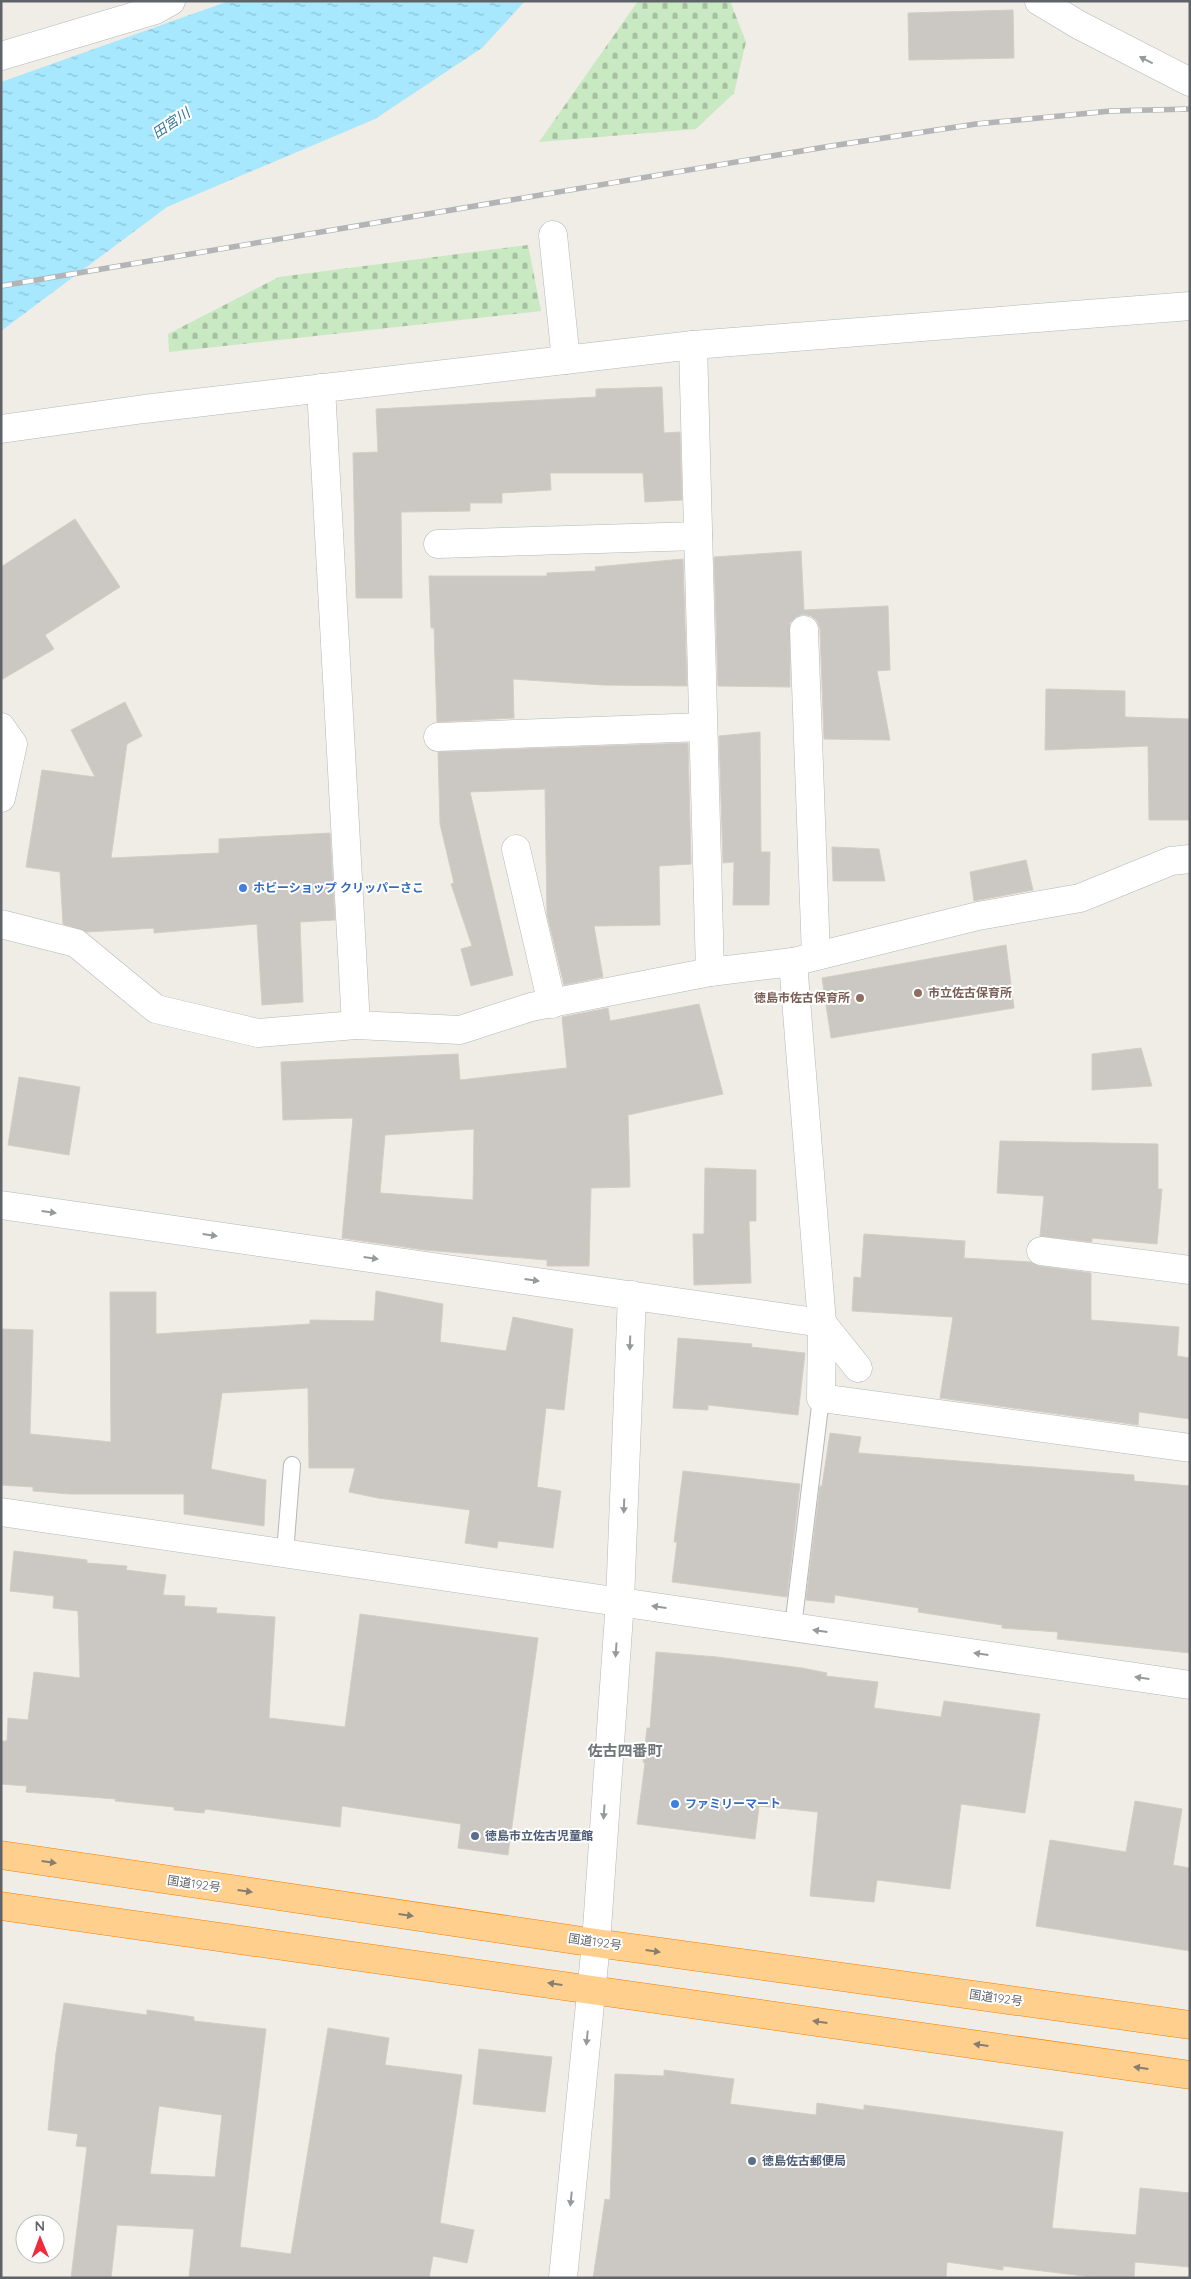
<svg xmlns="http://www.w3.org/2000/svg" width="1191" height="2279" viewBox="0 0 1191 2279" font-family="Quicksand,'Noto Sans JP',sans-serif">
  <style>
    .cemetery { fill: url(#cemetery-stones) }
    .water { fill: url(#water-ripples) }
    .building { fill: #cbc7c2; stroke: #d6cdc4; fill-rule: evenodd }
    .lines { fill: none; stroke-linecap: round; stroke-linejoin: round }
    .lane-casing { stroke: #b3b8bb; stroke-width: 18 }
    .street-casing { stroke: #b3b8bb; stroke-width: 29 }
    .secondary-casing { stroke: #b2b7bb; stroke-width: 29 }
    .highway-casing { stroke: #f67f00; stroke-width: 29 }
    .lane { stroke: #fff; stroke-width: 16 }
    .street { stroke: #fff; stroke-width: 28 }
    .secondary { stroke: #fff; stroke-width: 28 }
    .highway { stroke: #ffcf8e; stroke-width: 28 }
    .rail-casing { stroke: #b3b4b5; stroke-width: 5.5 }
    .rail { stroke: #fff; stroke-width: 4; stroke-dasharray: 11; stroke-linecap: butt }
    .oneway { fill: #969a9c }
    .oneway2 { fill: #867e71 }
    .shop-dot { fill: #3f7fe0; stroke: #fff; stroke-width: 2 }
    .education-dot { fill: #8d6e63; stroke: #fff; stroke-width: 2 }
    .service-dot { fill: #5c6f8a; stroke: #fff; stroke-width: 2 }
    .labels { text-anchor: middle; stroke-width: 4; stroke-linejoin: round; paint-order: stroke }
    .shop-label { font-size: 12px; font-weight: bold; fill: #366cbe; stroke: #fff; text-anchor: start }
    .education-label { font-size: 12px; font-weight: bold; fill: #785e54; stroke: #fff; text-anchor: start }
    .service-label { font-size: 12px; font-weight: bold; fill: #4e5e75; stroke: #fff; text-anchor: start }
    .street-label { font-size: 12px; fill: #5d6367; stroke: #fff }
    .water-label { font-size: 14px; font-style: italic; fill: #36799b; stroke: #fff }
    .quarter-label { font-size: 15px; font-weight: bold; fill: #6e7679; stroke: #fff }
  </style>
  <defs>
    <pattern id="cemetery-stones" width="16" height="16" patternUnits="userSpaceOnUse" patternTransform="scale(1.25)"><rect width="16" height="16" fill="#c8e9c2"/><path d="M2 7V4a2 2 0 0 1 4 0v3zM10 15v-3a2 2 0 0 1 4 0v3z" fill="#a6c0a1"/></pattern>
    <pattern id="water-ripples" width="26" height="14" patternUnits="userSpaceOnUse" patternTransform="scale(1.25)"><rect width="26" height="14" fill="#a7e8ff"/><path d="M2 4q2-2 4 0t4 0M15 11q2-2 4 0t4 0" fill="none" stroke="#8bc0d2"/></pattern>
  </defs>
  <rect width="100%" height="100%" fill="#f0ece6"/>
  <g class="cemetery">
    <path d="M638,1H730L746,42L734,93L696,129L539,142Z"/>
    <path d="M528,245L541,311L169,352L168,334L279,277Z"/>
  </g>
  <path class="water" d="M229,1H525L482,48L375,119L167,207L1,331V82Z"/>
  <g class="building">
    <path d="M1013,10L1014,58L909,60L908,13Z"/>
    <path d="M662,387L664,433L680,432L682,500L645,502L643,473H550L551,490L502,493V503H470V511L401,512L402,598H356L353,453L378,452L376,409L596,397V389Z"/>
    <path d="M75,519L120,587L45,635L54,649L1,680V567Z"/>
    <path d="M801,551L804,610L888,606L890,670L877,671L890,740L824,739L820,629L817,621L811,616L803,614L796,617L790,623V687L718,686L714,557Z"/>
    <path d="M683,559L687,686L603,685L513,679L514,718L437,722L434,628H431L429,576H547V573L596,571L595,567Z"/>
    <path d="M1046,689L1125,691V717L1190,719V820H1149L1148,746L1045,750Z"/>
    <path d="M125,702L142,736L127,744L111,858L219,853V839L330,833L335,920L300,922L303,1002L262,1005L257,924L154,933V928L87,932L63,924L60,872L26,867L42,770L95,777L71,730Z"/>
    <path d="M760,732L761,852H770L769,905H733L734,862L723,863L719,736Z"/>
    <path d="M688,743L691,864L659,866L660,925L594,926L603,977L564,985L547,915L545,789L470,792L513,975L471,986L461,949L472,946L451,884L454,883L440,824L438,752Z"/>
    <path d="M832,847L879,849L885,881H833Z"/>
    <path d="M1026,860L1033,890L974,901L970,872Z"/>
    <path d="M1006,945L1014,1008L831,1038L822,978Z"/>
    <path d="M699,1004L723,1094L628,1115L630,1187L591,1188L589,1266H547V1260L425,1250L342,1238L353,1118L283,1120L281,1062L458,1054L460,1080L567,1068L562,1017L608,1008L610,1021ZM474,1129L473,1200L380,1193L385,1135Z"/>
    <path d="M1141,1048L1152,1086L1092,1090V1054Z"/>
    <path d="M19,1077L80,1087L69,1155L8,1145Z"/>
    <path d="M1000,1141L1158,1144V1189H1162L1157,1244L1092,1238V1242L1040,1236L1044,1196L997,1193Z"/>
    <path d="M705,1168L756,1170V1221H749L751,1283L694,1285L693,1234H704Z"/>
    <path d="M864,1234L965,1241L964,1258L1031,1262L1039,1266L1091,1273V1320L1179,1327L1177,1356L1190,1358V1419L1139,1412L1138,1425L940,1398L953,1317L852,1311L854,1277L861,1278Z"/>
    <path d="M376,1291L443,1304L440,1342L506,1351L513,1317L573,1329L564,1410L546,1408L537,1487L561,1491L553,1548L498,1541L497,1548L465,1543L470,1510L378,1498L349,1492L355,1468H309L308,1388L222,1393L211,1469L266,1480L264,1526L184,1514V1494H70L33,1491V1487L1,1485V1329L33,1330L30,1434L111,1442L110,1292H156V1334L310,1324V1320L374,1321Z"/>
    <path d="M678,1338L752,1344L751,1347L805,1353L798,1415L708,1405V1410L673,1408Z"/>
    <path d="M830,1433L861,1437L858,1453L1134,1475V1481L1190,1486V1653L1057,1639L1058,1632L1002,1628V1625L918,1612L919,1608L835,1595L834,1603L806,1600L820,1486H822Z"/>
    <path d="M683,1471L800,1484L787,1597L672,1582L677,1542H674Z"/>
    <path d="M14,1551L87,1560V1563L127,1566L126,1570L166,1575L163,1595L185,1596L184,1606L217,1608L216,1613L275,1617L269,1718L345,1727L360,1614L538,1638L508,1855L458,1848L461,1824L342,1806L340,1827L205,1809L204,1813L174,1810V1807L115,1801L116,1799L26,1792L27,1786L1,1784V1741H7L8,1718L28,1720L34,1672L80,1678L78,1611L53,1608L54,1596L10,1591Z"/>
    <path d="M656,1652L717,1657L802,1668L827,1673L826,1676L878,1682L874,1708L941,1717L944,1701L1040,1714L1025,1813L961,1804L950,1889L877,1880L874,1902L810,1896L818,1812L759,1806L755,1839L637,1824L645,1763L643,1762L647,1728H650Z"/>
    <path d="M1135,1801L1182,1809L1173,1865L1190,1868V1951L1036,1926L1050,1840L1126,1852Z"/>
    <path d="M64,2003L147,2015V2010L194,2017V2021L266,2029L240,2247L291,2254L328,2028L389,2038L385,2065L462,2075L440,2223L474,2230L467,2263L433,2256L429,2278H189L194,2229L117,2225L111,2278H71L87,2147L76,2146L78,2134L48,2130L56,2053ZM159,2106L222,2115L215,2177L150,2174Z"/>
    <path d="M479,2049L552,2057L545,2112L473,2104Z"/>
    <path d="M664,2070L734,2079L730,2104L816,2115L817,2103L864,2110V2105L1063,2132L1052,2228L1136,2235L1140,2188L1190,2193V2267L1135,2262L1134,2278H1099L1003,2266V2270L947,2262L946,2278H593L605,2199L610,2200L615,2074L664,2076Z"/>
  </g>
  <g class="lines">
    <g class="lane-casing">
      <g id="lane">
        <path d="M285,1553L292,1465"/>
        <path d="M793,1627L821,1398"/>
      </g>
    </g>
    <g class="street-casing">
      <g id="street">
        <path d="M1,56L155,10L171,1"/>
        <path d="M553,235L566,360"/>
        <path d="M693,345L710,972"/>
        <path d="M321,388L356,1025"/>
        <path d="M1,429L144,409L693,345L1190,306"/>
        <path d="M438,544L698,536"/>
        <path d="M804,630L816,956"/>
        <path d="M1,727L13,744L1,798"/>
        <path d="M438,737L703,727"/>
        <path d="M516,849L552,1004"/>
        <path d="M1,924L76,943L156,1009L258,1033L356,1025L460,1030L531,1007L710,972L793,962L978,916L1080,898L1171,861L1190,859"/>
        <path d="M793,962L822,1323L821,1398L1190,1448"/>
        <path d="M1,1205L822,1323L858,1368"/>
        <path d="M1041,1251L1190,1270"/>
        <path d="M1,1512L1190,1685"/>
        <path d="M563,2278L596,1943L620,1601L632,1295"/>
      </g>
    </g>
    <g class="secondary-casing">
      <path id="secondary" d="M1039,1L1079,25L1190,82"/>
    </g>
    <g class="highway-casing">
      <g id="highway">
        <path d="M1,1855L596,1943L1190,2025"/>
        <path d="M1,1906L1190,2075"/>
      </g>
    </g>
    <use href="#lane" class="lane"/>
    <use href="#street" class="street"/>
    <use href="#secondary" class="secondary"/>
    <use href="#highway" class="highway"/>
    <g class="rail-casing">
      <path id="rail" d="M1,286L831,146L976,124L1111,111L1190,109"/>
    </g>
    <use href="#rail" class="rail"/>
  </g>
  <defs><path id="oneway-solid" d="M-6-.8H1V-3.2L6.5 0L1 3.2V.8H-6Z" transform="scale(1.25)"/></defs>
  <g class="oneway">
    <use href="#oneway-solid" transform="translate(1146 60) rotate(-153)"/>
    <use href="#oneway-solid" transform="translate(49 1212) rotate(8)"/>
    <use href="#oneway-solid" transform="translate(210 1235) rotate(8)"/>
    <use href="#oneway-solid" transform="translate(371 1258) rotate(8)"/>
    <use href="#oneway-solid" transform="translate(532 1280) rotate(8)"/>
    <use href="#oneway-solid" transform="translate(630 1343) rotate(92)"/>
    <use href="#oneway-solid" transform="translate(624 1506) rotate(92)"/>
    <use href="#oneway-solid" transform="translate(659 1607) rotate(-172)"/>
    <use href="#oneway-solid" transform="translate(820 1631) rotate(-172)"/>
    <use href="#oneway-solid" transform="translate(616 1650) rotate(94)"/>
    <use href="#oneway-solid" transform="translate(981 1654) rotate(-172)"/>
    <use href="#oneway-solid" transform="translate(1142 1678) rotate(-172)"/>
    <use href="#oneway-solid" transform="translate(604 1812) rotate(94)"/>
    <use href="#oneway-solid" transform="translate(587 2038) rotate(96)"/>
    <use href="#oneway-solid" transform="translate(571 2199) rotate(96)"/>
  </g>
  <g class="oneway2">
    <use href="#oneway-solid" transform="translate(49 1862) rotate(8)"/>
    <use href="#oneway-solid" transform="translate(245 1891) rotate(8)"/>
    <use href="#oneway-solid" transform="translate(406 1915) rotate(8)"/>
    <use href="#oneway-solid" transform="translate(653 1951) rotate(8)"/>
    <use href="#oneway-solid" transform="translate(555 1984) rotate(-172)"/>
    <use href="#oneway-solid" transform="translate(820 2022) rotate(-172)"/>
    <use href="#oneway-solid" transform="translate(981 2045) rotate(-172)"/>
    <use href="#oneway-solid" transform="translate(1141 2068) rotate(-172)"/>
  </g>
  <g class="shop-dot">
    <circle cx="243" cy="888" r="5"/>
    <circle cx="675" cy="1804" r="5"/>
  </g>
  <g class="education-dot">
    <circle cx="918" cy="993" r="5"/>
    <circle cx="860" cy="998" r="5"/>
  </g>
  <g class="service-dot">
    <circle cx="475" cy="1836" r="5"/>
    <circle cx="752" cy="2161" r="5"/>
  </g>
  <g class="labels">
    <g class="shop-label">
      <text x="253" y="892">ホビーショップ クリッパーさこ</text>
      <text x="685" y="1808">ファミリーマート</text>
    </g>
    <g class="education-label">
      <text x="928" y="997">市立佐古保育所</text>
      <text x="850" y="1002" text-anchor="end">徳島市佐古保育所</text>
    </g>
    <g class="service-label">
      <text x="485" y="1840">徳島市立佐古児童館</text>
      <text x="762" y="2165">徳島佐古郵便局</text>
    </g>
    <g class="street-label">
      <text transform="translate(194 1884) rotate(8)" y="4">国道192号</text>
      <text transform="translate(595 1942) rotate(8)" y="4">国道192号</text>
      <text transform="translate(996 1998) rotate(8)" y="4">国道192号</text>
    </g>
    <g class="water-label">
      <text transform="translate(171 123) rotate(-34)" y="5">田宮川</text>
    </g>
    <g class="quarter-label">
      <text x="625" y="1756">佐古四番町</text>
    </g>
  </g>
  <rect width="1191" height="2279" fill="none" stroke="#5d6367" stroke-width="5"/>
  <g transform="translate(40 2239) rotate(359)"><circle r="24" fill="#ffffff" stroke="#bec1c2"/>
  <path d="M0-4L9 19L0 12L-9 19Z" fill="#f12b3e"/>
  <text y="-8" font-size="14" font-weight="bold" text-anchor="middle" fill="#5d6367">N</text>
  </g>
</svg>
